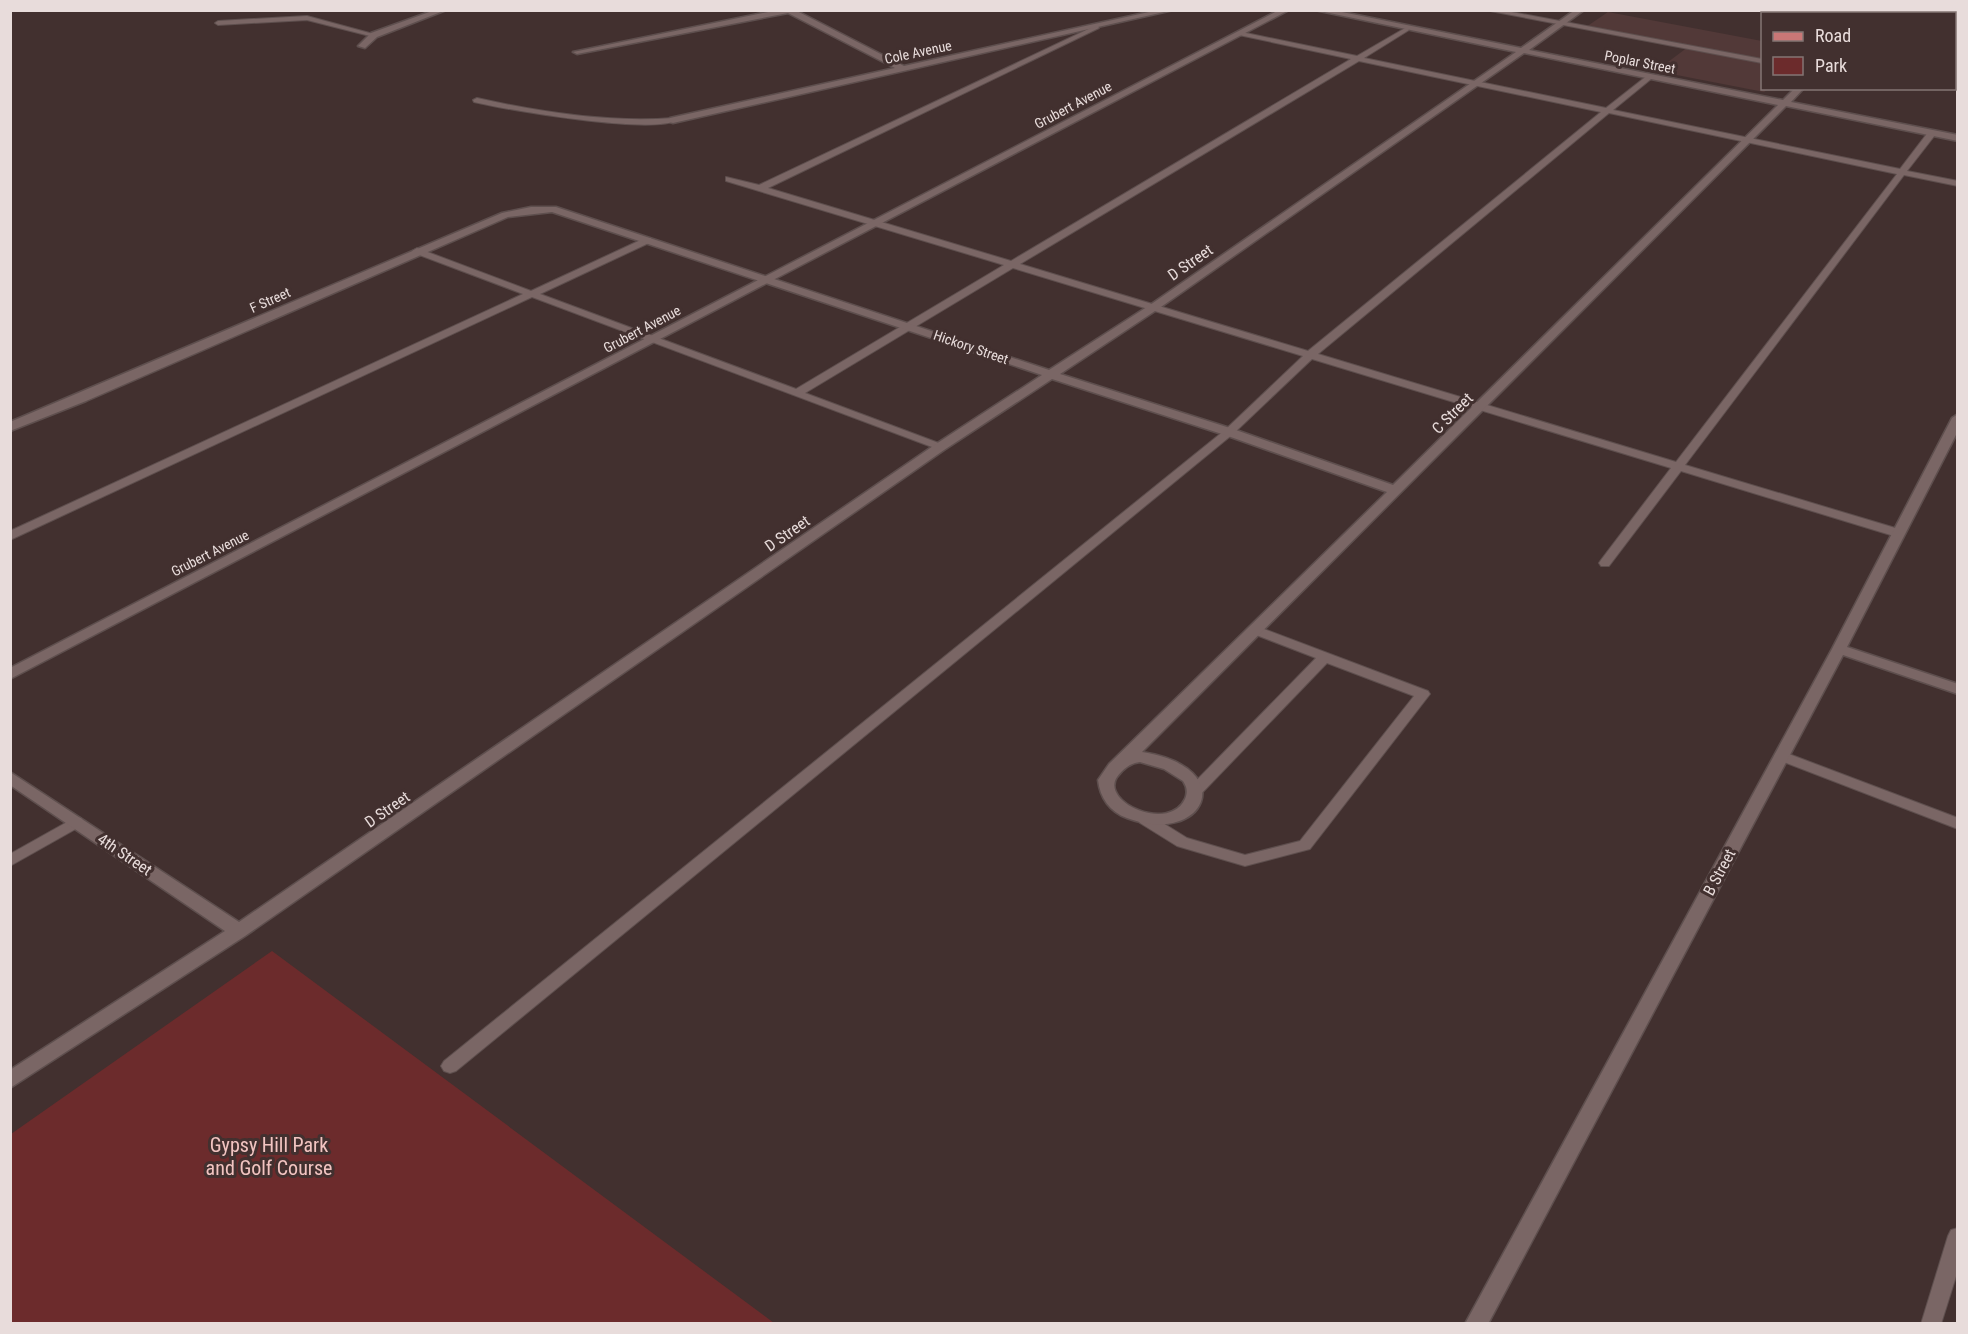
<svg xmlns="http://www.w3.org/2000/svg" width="1968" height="1334" viewBox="0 0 1968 1334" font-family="'Roboto Condensed',sans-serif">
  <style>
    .built { fill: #523938 }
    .green { fill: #6c2b2c }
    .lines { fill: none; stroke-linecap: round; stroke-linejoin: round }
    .lane-casing { stroke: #5e4f4e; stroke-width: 2 }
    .street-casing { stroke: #5e4f4e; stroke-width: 3 }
    .secondary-casing { stroke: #5e4f4e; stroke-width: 3 }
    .primary-casing { stroke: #5e4f4e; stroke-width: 3 }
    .lane { fill: #7a6665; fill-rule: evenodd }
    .street { fill: #7a6665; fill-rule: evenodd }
    .secondary { fill: #7a6665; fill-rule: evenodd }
    .primary { fill: #c97776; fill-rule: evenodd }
    .labels { text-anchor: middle; stroke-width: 6; stroke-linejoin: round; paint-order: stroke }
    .far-street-label { font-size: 14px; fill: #e8dcdb; stroke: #42302f }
    .street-label { font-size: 16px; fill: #e8dcdb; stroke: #42302f }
    .near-park-label { font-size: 20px; fill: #f2c4c1; stroke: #42302f }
  </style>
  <rect width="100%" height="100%" fill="#42302f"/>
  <path class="built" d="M1608,12L1762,41V88L1768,89L1764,92L1656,71L1688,47L1586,27Z"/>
  <path class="green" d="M272,951L774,1323H11V1134Z"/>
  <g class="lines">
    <g class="lane-casing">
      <g id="lane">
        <path d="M1485,10H1501L1762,59V63Z"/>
        <path d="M307,16L377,35L374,37L307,20L218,25L215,23L218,21Z"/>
        <path d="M1097,25L1099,28L768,188L1011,261L1351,59L1239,35L1241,32L1357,56L1407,27L1409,30L1364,58L1606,108L1648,75L1652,77L1651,79L1613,110L1900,169L1929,131H1935V135L1907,171L1958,181V186L1904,175L1685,465L1902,530L1904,533L1898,537L1894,536L1681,471L1609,566H1601L1599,563L1601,560L1671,468L1312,359L1233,434L456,1071L450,1073L444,1071L441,1066L444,1061L1225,430L1303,356L1013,268L805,393L944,445V449L940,450L532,297L10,540V531L523,294L414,253L412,251L417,248L531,291L645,238H651V242L540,294L796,389L1004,265L726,181V177L759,185ZM1359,61L1601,112L1308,351L1020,264ZM1609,113L1897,174L1676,462L1318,354Z"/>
        <path d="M477,98C539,112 609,123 673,118L677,120C653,135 507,110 474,102L473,100Z"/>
        <path d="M1256,626L1428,691L1430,694L1310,849L1245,866L1177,846L1140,823L1137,819L1140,815H1150L1187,838L1245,855L1300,841L1414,696L1327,663L1199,796H1189L1187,792L1189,788L1316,658L1251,633L1249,630L1251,627Z"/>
        <path d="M1781,751L1958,818V829L1776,759L1774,756L1776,753Z"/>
        <path d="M76,817L81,818L84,822L81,826L10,866V854Z"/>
        <path d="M1958,1228V1270L1941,1324H1921L1948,1236L1951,1230Z"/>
      </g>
    </g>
    <g class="street-casing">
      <g id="street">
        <path d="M435,10H446L377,37L365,48L358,46L371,33Z"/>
        <path d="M778,10H795L904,66L1158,10H1173L673,123L670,122V118L895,68L788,13L577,54L573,52Z"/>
        <path d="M1315,10H1332L1521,48L1575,10H1584L1529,50L1783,100L1795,88H1804L1791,102L1958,135V141L1786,106L1142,752C1242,768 1204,847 1127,818C1110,812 1100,798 1098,780L1109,764L1387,492L1225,435L1052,379L944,450L245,936L10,1088V1070L225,931L10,785V772L239,922L936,444L1042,375L552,212L508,217L86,401L10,431V422L502,213L531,207H556L1049,370L1150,305L1516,52ZM1524,53L1778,105L1393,485L1233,429L1060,374L1158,309ZM1140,762L1164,769L1183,781C1187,787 1188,792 1185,799C1169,833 1100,802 1117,777C1123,769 1130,763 1140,762Z"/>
        <path d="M1958,17V25L1954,26V18Z"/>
        <path d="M1958,414V431L1847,647L1958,684V694L1843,655L1488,1324H1465L1832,649L1952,418Z"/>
      </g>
    </g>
    <g class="secondary-casing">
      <path id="secondary" d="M1279,10H1289L10,679V668Z"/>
    </g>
    <g class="primary-casing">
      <g id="primary">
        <path d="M1832,10H1843L1849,14H1838Z"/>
        <path d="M1954,40L1958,41V45L1954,44Z"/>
      </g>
    </g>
    <use href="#lane" class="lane"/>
    <use href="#street" class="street"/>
    <use href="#secondary" class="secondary"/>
    <use href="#primary" class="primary"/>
  </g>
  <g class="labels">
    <g class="far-street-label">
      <text transform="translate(918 52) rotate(-12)" y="5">Cole Avenue</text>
      <text transform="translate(1640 62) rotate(11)" y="5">Poplar Street</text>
      <text transform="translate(1073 105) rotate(-28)" y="5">Grubert Avenue</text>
      <text transform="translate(270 300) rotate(-24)" y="5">F Street</text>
      <text transform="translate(642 329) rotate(-28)" y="5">Grubert Avenue</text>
      <text transform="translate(971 347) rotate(19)" y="5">Hickory Street</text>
      <text transform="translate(210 553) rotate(-27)" y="5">Grubert Avenue</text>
    </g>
    <g class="street-label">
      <text transform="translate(1190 262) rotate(-35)" y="6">D Street</text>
      <text transform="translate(1452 413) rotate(-45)" y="6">C Street</text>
      <text transform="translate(787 533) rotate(-35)" y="6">D Street</text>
      <text transform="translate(387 809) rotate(-35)" y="6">D Street</text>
      <text transform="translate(125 854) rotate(34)" y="6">4th Street</text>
      <text transform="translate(1719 872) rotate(-62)" y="6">B Street</text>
    </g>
    <g class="near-park-label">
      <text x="269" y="1152">Gypsy Hill Park<tspan x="269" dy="23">and Golf Course</tspan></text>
    </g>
  </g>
  <rect width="1968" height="1334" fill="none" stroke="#e8dcdb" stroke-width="24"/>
  <rect x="1761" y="12" width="195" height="78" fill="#42302f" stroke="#847574" stroke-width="1.5"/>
  <rect x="1773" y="32" width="30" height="9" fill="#c97776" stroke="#847574" stroke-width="1.5"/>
  <text x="1815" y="42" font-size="18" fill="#e8dcdb">Road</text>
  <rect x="1773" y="57" width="30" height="18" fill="#6c2b2c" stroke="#847574" stroke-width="1.5"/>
  <text x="1815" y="72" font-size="18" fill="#e8dcdb">Park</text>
</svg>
